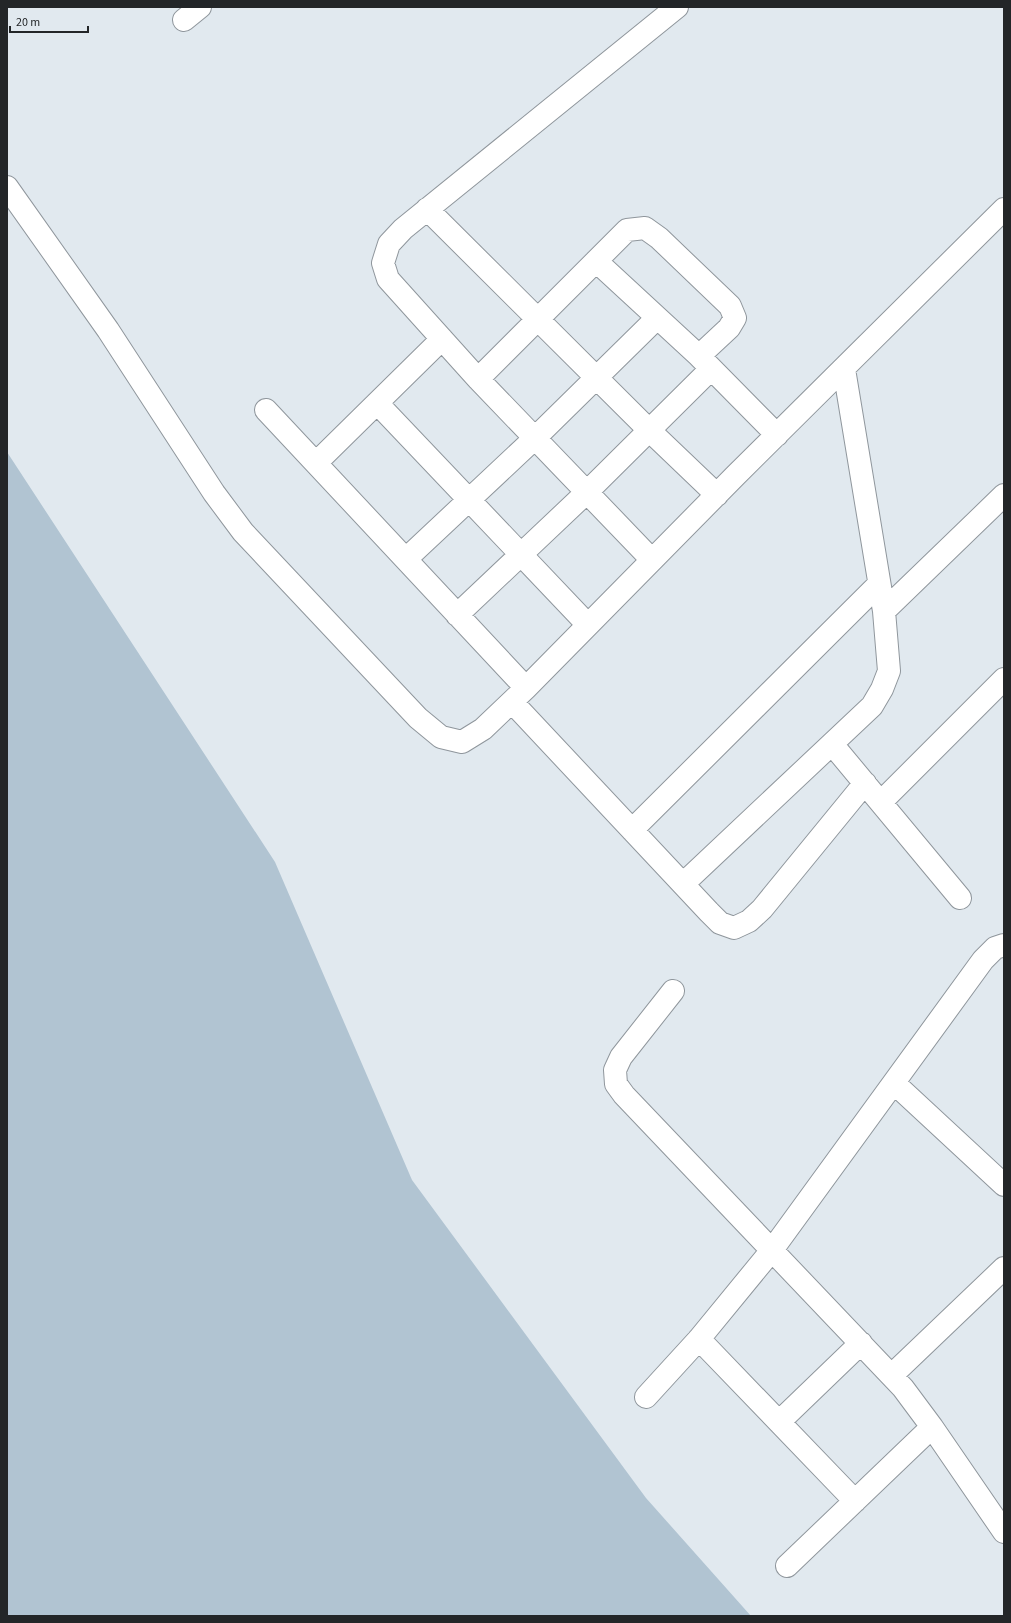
<svg xmlns="http://www.w3.org/2000/svg" width="1011" height="1623" viewBox="0 0 1011 1623" font-family="'Source Sans 3',sans-serif">
  <style>
    .green { fill: #b1c4d2 }
    .lines { fill: none; stroke-linecap: round; stroke-linejoin: round }
    .minor-casing { stroke: #8f969c; stroke-width: 24 }
    .minor { stroke: #fff; stroke-width: 22 }
  </style>
  <rect width="100%" height="100%" fill="#e1e9ef"/>
  <path class="green" d="M7,452L275,862L412,1180L646,1498L751,1616H7Z"/>
  <g class="lines">
    <g class="minor-casing">
      <path id="minor" d="M184,20L200,7
        M7,187L108,330L214,493L243,532L418,718L441,737L462,742L483,729L526,688L735,476L1004,209
        M427,209L649,430L717,495
        M596,261L699,356L777,435
        M478,379L627,230L645,228L659,238L730,306L735,318L729,328L699,356
        M377,403L588,625
        M266,410L526,688
        M316,463L442,339
        M406,559L535,438L657,318
        M652,560L478,379L388,279L383,263L389,244L403,229L677,7
        M884,611L1004,495
        M457,615L587,492L711,369
        M512,702L709,912L720,923L734,928L749,921L762,909L865,783
        M832,744L960,898
        M881,802L1004,679
        M632,830L879,584
        M683,884L872,706L882,689L889,671L884,611L844,369
        M673,991L621,1057L615,1070L616,1084L624,1095L903,1388L932,1427L1004,1532
        M894,1083L1004,1185
        M699,1339L855,1501
        M892,1375L1004,1268
        M646,1397L699,1339L772,1250L983,960L995,948L1004,945
        M779,1422L861,1343
        M787,1566L932,1427"/>
    </g>
    <use href="#minor" class="minor"/>
  </g>
  <rect width="1011" height="1623" fill="none" stroke="#232628" stroke-width="16"/>
  <path d="M10 26v6h78v-6" fill="none" stroke="#232628" stroke-width="2"/>
  <text x="16" y="26" font-size="12" fill="#232628" stroke="#e1e9ef" stroke-width="3" paint-order="stroke">20 m</text>
</svg>
